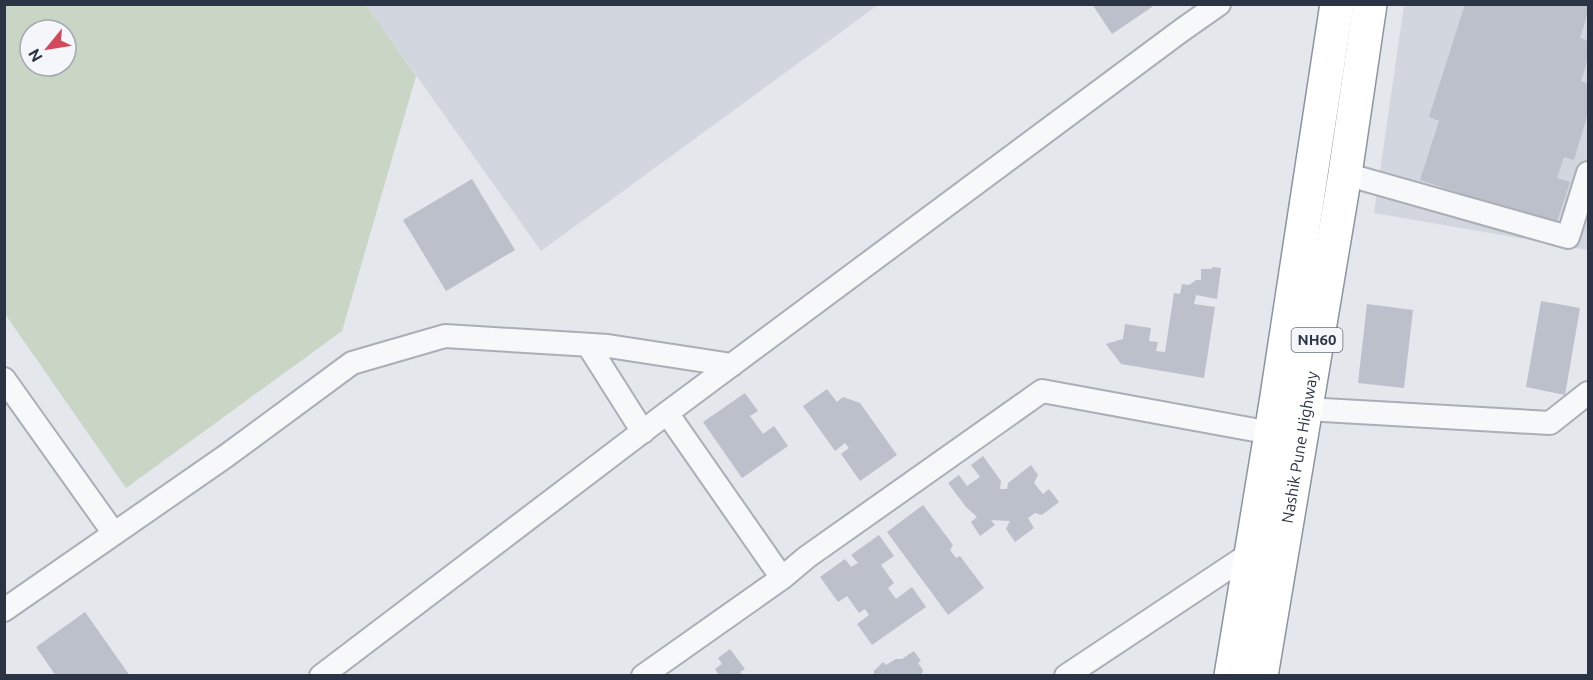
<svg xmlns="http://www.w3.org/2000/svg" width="1593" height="680" viewBox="0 0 1593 680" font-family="Ubuntu,sans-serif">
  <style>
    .built { fill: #d2d6de }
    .green { fill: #c9d6c5; fill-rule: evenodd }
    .building { fill: #bbc0ca }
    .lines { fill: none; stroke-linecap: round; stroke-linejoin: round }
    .street-casing { stroke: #a9aeb7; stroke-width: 26 }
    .highway-casing { stroke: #8b94a3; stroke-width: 36 }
    .street { stroke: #f7f8fa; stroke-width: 22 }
    .highway { stroke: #fff; stroke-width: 33 }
    .labels { text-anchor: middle; stroke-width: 6; stroke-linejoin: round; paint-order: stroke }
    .shield { fill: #f4f6f9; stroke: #676e7b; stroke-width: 1.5 }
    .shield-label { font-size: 15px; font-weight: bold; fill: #2b3445 }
    .street-label { font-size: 16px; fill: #2b3445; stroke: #f4f6f9 }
  </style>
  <rect width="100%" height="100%" fill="#e4e7ec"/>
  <path class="built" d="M366,5H878L541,251Z
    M1404,5H1588V250L1374,213Z"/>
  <path class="green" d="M4,5H366L416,76L342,331L126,488L5,314ZM30,30H66V66H30Z"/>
  <path class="building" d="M1092,4H1150L1152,7L1112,34Z
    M1465,4H1588V12L1580,38L1588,41V58L1581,81L1588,84V113L1574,160L1564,157L1557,178L1570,182L1556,225L1420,180L1439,121L1429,117Z
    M472,179L515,250L446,291L403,220Z
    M1213,267L1221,268L1217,299L1196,295L1194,304L1215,307L1204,378L1121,364L1106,344L1123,339L1125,324L1151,328L1149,341L1158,342L1156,351L1165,352L1174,293L1180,294L1182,284L1189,285L1196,280H1201V269H1211Z
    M1541,301L1580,308L1565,395L1526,387Z
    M1367,304L1413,310L1404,388L1358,383Z
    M827,389L837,402L843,397L860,403L897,455L860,481L841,454L849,448L845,443L835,451L803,406Z
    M745,393L758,411L750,416L763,434L774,426L788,446L742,478L703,422Z
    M983,456L1001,481L1000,489H1007L1008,483L1031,465L1038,475L1034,483L1043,494L1049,489L1059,502L1042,515L1035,513L1028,518L1034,528L1015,542L1006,529L1010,521L991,520L995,525L980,536L971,522L977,517L966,507L948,483L959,475L967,486L980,477L971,465Z
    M923,505L953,545L950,550L956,558L960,556L984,588L948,615L887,532Z
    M879,535L894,556L881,565L894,583L888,588L896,599L912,587L926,607L872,645L857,624L869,615L865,609L859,613L847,596L838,602L820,577L845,559L851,567L858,563L851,555Z
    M85,612L130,676H56L36,647Z
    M730,649L745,669L740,672L743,676H716L718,674L715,669L722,664L718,658Z
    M914,651L921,661L918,663L923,670L921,676H874V671L883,662L886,665L896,659H902Z"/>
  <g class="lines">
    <g class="street-casing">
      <path id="street" d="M1345,174L1568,237L1588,173
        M588,345L643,432
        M4,379L113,532
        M1306,409L1550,423L1588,393
        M667,413L782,578
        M4,610L226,456L352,363L445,336L608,346L732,365
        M321,676L667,413L1182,30L1219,4
        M643,676L782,578L807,557L1042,391L1271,433
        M1066,676L1251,553"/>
    </g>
    <g class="highway-casing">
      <g id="highway">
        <path d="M1231,676L1276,403L1337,4"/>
        <path id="s1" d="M1261,676L1345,174L1370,4"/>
      </g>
    </g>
    <use href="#street" class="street"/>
    <use href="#highway" class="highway"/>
  </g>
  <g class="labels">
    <rect class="shield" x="1291.5" y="328" width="51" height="24" rx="4.5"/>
    <g class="shield-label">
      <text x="1317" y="345">NH60</text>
    </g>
    <g class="street-label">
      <text dy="6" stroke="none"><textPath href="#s1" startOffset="232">Nashik Pune Highway</textPath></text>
    </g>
  </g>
  <rect width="1593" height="680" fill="none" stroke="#2b3445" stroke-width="12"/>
  <g transform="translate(48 48) rotate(240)"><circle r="28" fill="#f4f6f9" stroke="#a4a8b1" stroke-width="1.5"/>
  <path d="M0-4.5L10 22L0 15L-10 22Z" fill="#d1495b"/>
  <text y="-9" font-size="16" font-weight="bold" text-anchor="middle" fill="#2b3445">N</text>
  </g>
</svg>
